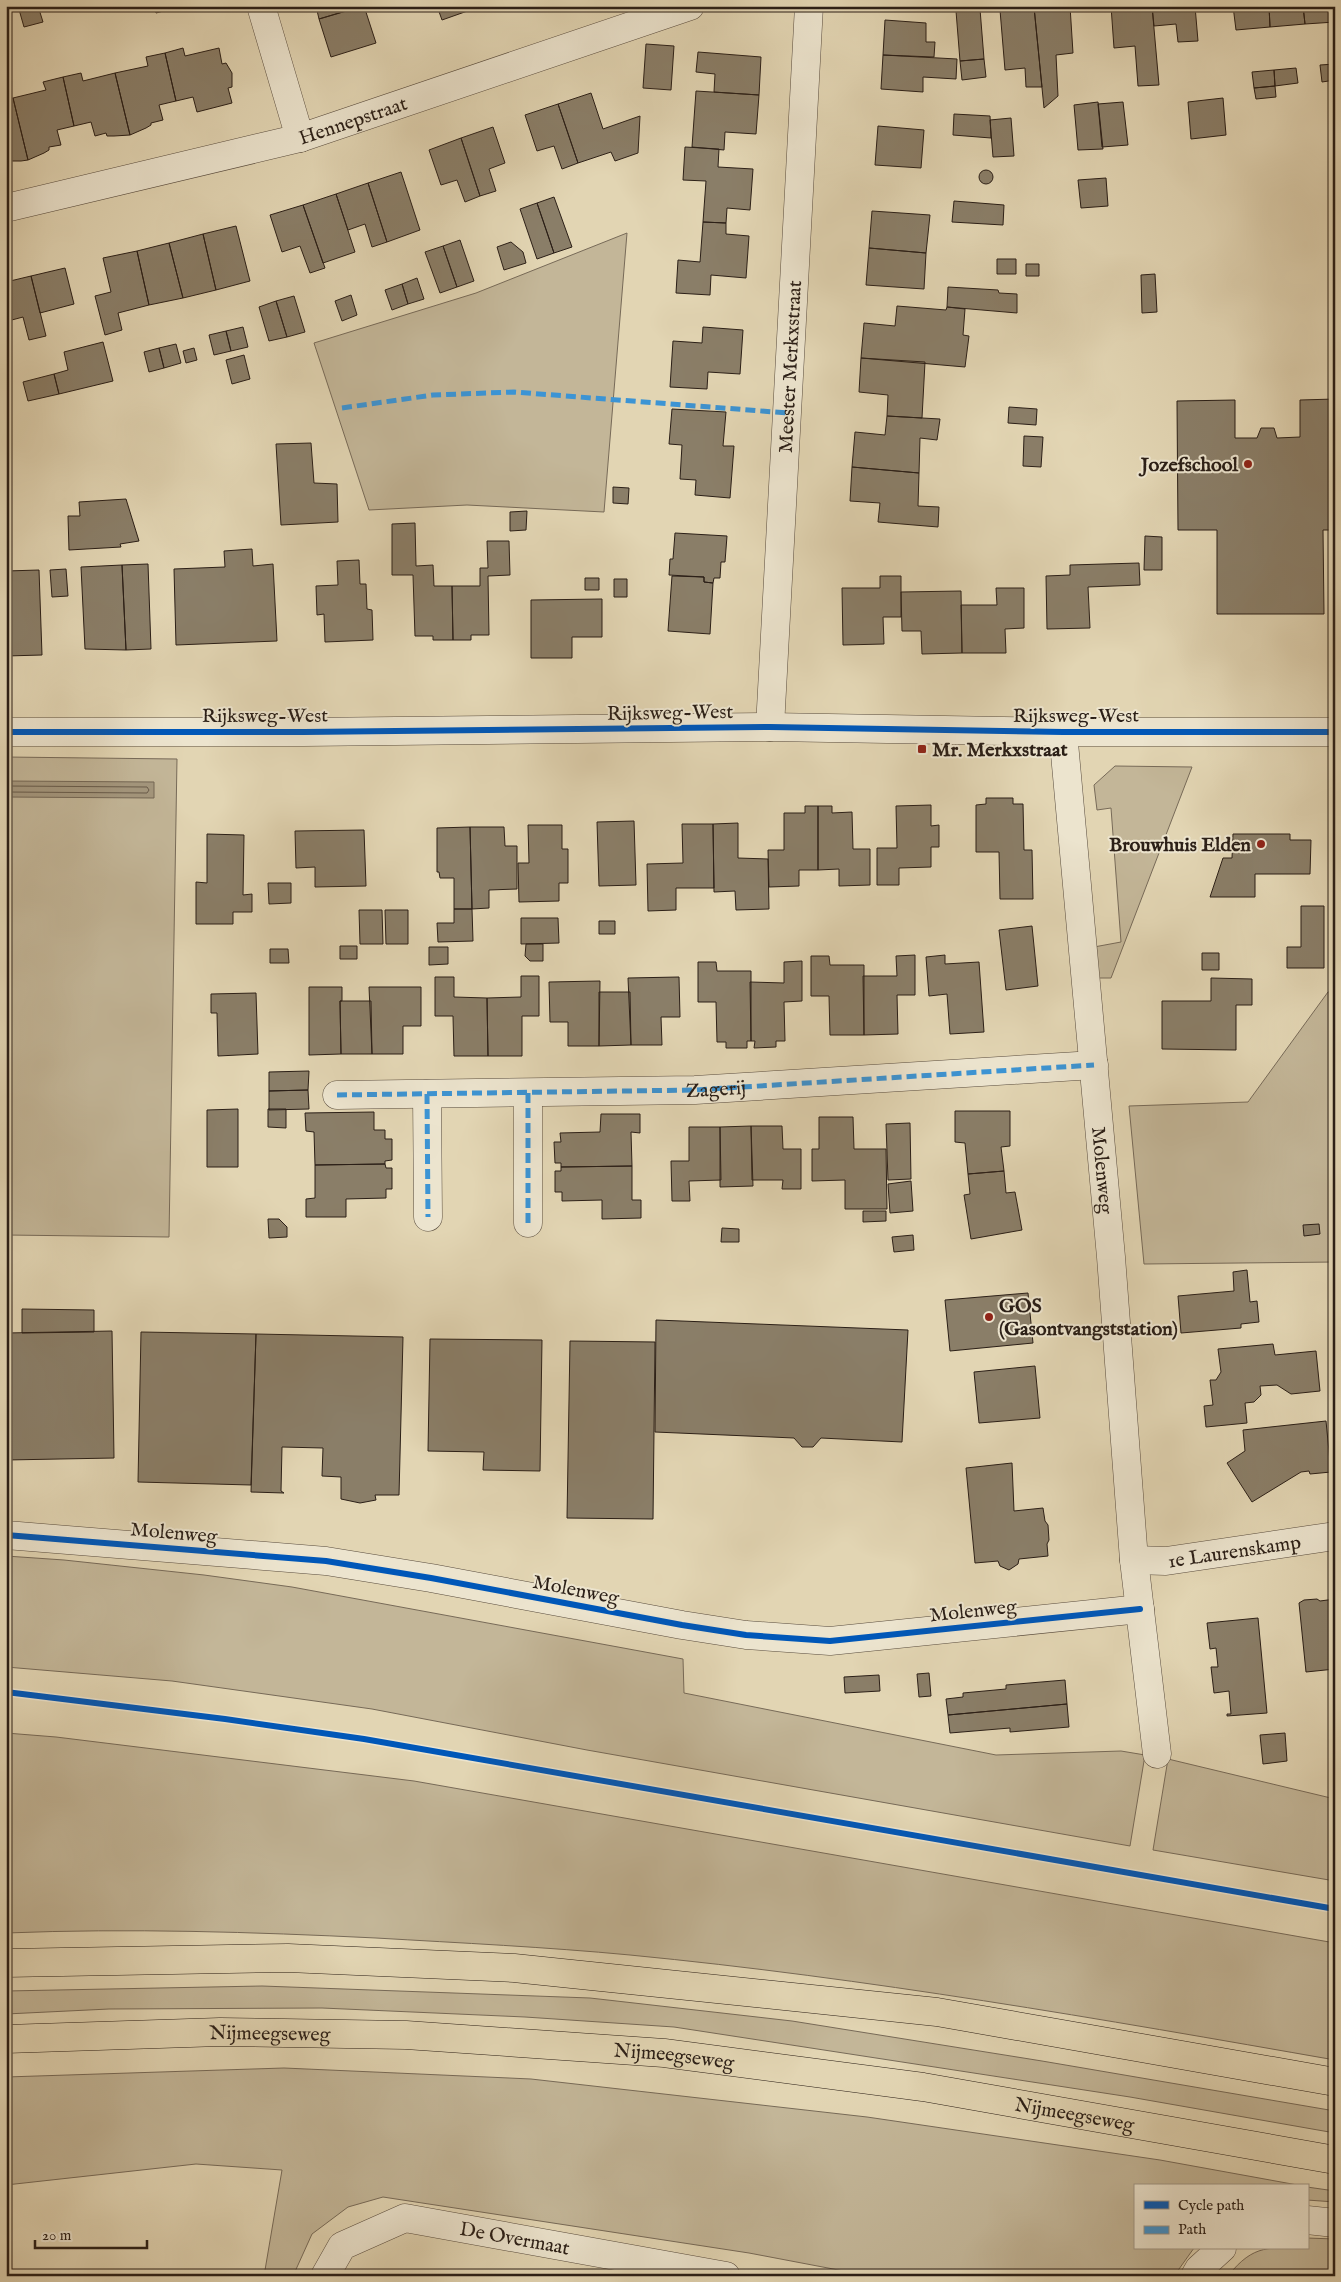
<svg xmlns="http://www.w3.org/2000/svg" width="1341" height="2282" viewBox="0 0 1341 2282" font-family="'IM FELL English',serif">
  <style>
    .green { fill: #c3b698; stroke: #776a58 }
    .water { fill: #a4977e; stroke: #746755 }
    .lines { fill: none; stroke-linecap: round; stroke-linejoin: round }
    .shore { stroke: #685b4a; stroke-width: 1 }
    .building { fill: #8a7e68; stroke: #2b1f17 }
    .minor-casing { stroke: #594c3e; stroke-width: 29 }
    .motorway-casing { stroke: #2b1f17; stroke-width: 29 }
    .minor { stroke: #ece4ce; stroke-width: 28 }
    .motorway { stroke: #e2d5b3; stroke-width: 28 }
    .quiet { stroke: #3c94d4; stroke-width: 5; stroke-dasharray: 10 5; stroke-linecap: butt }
    .cycleway-casing { stroke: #ece4ce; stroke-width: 9 }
    .cycleway { stroke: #0057b8; stroke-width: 6 }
    .poi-dot { fill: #8f2418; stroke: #ece4ce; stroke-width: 2 }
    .labels { text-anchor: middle; stroke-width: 4; stroke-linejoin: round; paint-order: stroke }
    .street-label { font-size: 20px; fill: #2b1f17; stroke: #ece4ce }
    .poi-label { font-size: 20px; font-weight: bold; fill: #2b1f17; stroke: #ece4ce; text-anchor: end }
  </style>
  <rect width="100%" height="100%" fill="#e2d5b3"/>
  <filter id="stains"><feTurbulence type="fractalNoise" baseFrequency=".004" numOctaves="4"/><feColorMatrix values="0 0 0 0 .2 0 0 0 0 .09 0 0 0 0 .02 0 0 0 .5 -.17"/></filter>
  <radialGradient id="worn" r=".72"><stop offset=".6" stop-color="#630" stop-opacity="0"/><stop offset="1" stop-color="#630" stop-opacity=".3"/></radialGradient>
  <path class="green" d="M627,233L604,512L467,505L369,510L314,343L476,293Z
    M6,757L177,759L169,1237L6,1235Z
    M1115,766L1192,767L1111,978H1098L1094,947L1121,942L1111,808L1097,810L1094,785Z
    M1328,992H1335V1262L1144,1264L1129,1106L1248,1102Z
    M6,1556L64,1560L204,1575L292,1587L683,1659L684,1693L996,1755L1121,1751L1145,1755L1130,1846L587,1750L372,1709L172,1681L6,1667Z
    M6,1733L56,1737L414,1781L1335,1943V2060C1101,2019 867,1978 630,1955C546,1947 461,1943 376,1938C253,1932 129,1928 6,1933Z
    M1168,1759L1335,1799V1881L1153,1850Z
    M262,1986L590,1998L792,2021L1042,2061L1335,2111V2133L1130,2097L674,2027L525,2017L322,2008L109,2009L6,2014V1991Z
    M284,2068L531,2079L867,2117L1160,2160L1303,2186H1135V2248H1194L1174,2276H870L749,2253L383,2197L348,2207L312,2234L293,2276H264L282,2170L196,2164L6,2185V2077Z
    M1307,2187L1335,2191V2202L1307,2200Z
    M1307,2238L1335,2239V2276H1228C1254,2243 1270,2248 1307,2248Z"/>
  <path class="water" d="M6,781L154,782V798L6,797Z"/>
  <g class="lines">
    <path class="shore" d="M6,786L147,787L149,790L147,793L6,792"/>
  </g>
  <path class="building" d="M18,6H38L43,22L24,27Z
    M154,6H171V9L156,13Z
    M316,6H362L319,19Z
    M364,6L376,43L331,57L319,19Z
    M437,6H476V8L442,20Z
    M1070,6L1073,53L1056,55L1058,96L1044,108L1034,7Z
    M1111,6H1152L1159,85L1138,86L1135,46L1114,48Z
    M1152,6H1195L1198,41L1178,42L1176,24L1154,26Z
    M1233,6H1269L1270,27L1236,30Z
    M1269,6H1303L1305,24L1270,27Z
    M1303,6H1335V22L1305,24Z
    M1034,7L1042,87H1026L1025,68L1005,70L1000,10Z
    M980,9L984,59L960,61L956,11Z
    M885,20L926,23V42H935L934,57L883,55Z
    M646,44L674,46L671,90L643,88Z
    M183,48L185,56L219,48L222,64L226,63L232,73V87L228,88L232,103L197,112L193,97L176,101L165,53Z
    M698,52L761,57L759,95L714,92L715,74L696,72Z
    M165,53L176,101L159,105L163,120L151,123V125L146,128L130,135L115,73L148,66L146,57Z
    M883,55L957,59L956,79L923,77V92L881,89Z
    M984,59L986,77L962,80L960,61Z
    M1335,64V80L1322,82L1320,65Z
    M1296,68L1298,83L1275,86L1274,70Z
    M1274,70L1275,86L1254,88L1252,72Z
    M81,73L83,81L115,73L130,135L114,136H107L106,133L95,136L91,122L74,126L63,77Z
    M63,77L74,126L57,130L61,145L49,147V150L44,153L28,160L13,98L46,90L43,82Z
    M1275,86L1276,97L1256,99L1254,88Z
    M696,91L759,95L756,134L725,132L724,150L692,147Z
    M591,93L603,129L640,116L638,153L615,161L611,152L578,163L558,104Z
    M13,98L28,160L21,161H6V100Z
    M1223,98L1226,135L1191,139L1188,102Z
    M1098,102L1103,149L1078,150L1074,105Z
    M1123,102L1128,145L1102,147L1098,104Z
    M558,104L578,163L562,169L554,146L537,151L525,115Z
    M954,114L990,116L991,138L953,135Z
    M1011,118L1014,156L993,157L990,120Z
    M878,126L924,130L921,168L875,165Z
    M493,127L505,163L489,169L496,191L480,196L461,138Z
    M461,138L480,196L465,202L457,180L441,185L429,150Z
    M685,147L719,149L718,167L753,169L750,210L727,208L726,223L703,222L706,181L683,180Z
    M979 177a7 7 0 1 1 14 0a7 7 0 1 1-14 0Z
    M401,172L420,230L387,242L368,183Z
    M1106,178L1108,206L1081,208L1078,180Z
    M368,183L387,242L372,247L365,224L348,230L336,194Z
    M336,194L355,252L323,263L303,205Z
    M554,197L572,247L554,253L537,203Z
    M954,201L1004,205L1003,225L952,222Z
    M537,203L554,253L537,259L520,209Z
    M303,205L325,268L310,273L300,246L282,252L270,215Z
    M872,211L930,215L926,253L869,248Z
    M703,222L726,223V234L749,236L746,278L711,275L710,295L676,293L678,260L700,262Z
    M236,226L250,281L216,290L203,234Z
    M203,234L216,290L183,298L169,243Z
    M460,240L474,281L457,287L443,246Z
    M511,242L523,252L526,263L504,270L497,247Z
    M169,243L183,298L149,305L137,251Z
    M443,246L457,287L440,293L425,252Z
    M869,248L926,253L924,289L866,285Z
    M137,251L149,305L118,313L122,330L105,335L95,296L111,292L103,258Z
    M997,259H1016V274H997Z
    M1026,264H1039V276H1026Z
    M65,268L74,304L40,313L31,276Z
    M1155,274L1157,312L1142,313L1141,275Z
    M31,276L46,336L29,340L23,317L8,321L6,282Z
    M417,278L424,299L408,304L402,284Z
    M402,284L408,304L392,310L385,290Z
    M948,287L998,290L999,293L1017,294V313L947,307Z
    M351,295L357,315L342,321L335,301Z
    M294,296L305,332L287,337L276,301Z
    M276,301L287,337L269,341L259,307Z
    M897,306L946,310L947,307L965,309L963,335L969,336L965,367L861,358L864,323L895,326Z
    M243,327L248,347L231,351L226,331Z
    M703,327L743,330L740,374L708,372L707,389L670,387L673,341L702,343Z
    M226,331L231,351L214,355L209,335Z
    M103,342L113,381L59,394L54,374L68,370L64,352Z
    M176,344L181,363L164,368L159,348Z
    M159,348L164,368L149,372L144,352Z
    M194,348L197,360L186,363L183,351Z
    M244,355L250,379L232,384L226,360Z
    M861,358L925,362L922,418L887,416L888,395L859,392Z
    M54,374L59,394L28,401L23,382Z
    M1335,399V530H1323L1324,614H1217V530H1178L1177,401L1235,400V438H1257L1261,428H1274L1277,438L1300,437V400Z
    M1009,407L1037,409L1036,425L1008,423Z
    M672,409L726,412L723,446H734L730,498L695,495L696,480L680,479L682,445L669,444Z
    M887,416L940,419L937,440L920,438L919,473L852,467L855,432L885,435Z
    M1024,436L1043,437L1041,467L1023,466Z
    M311,443L314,483L337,484L338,522L281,525L276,444Z
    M852,467L919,473L918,506L939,507L938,527L878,522L880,503L850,501Z
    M613,487L629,488L628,504L613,503Z
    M126,499L139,541L120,544L121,547L69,550L68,516H80L79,502Z
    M527,511L526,530L510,531V512Z
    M415,523L416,566L433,565L434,586H452L453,640H433V636H415L413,575H392V524Z
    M675,533L727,536L725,562H721L720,578H714L713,583L704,582V577L669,575L670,559H673Z
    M1145,536L1162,537V570H1144Z
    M487,541H509L510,575L488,576L489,635H471V640H453L452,586H480V568H488Z
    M252,549L253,566L273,564L277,641L176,645L174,569L225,567L224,551Z
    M359,560L360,584H366L367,609L372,610L373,640L325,642L324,614L317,615L316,586L338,585L337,561Z
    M1139,563L1140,585L1088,587L1090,628L1047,629L1046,576L1070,575V565Z
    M148,564L151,649L126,650L122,565Z
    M122,565L126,650L85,649L81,567Z
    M66,569L68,596L52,597L50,570Z
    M39,570L42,655L6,656V571Z
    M672,576L704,577V582L713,583L710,634L668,631Z
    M880,576H901V617H883L884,644L843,645L842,588H880Z
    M585,578H599V590H585Z
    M614,579H627V597H614Z
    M996,588H1024V628L1005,629L1006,653H962L961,605H997Z
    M961,591L962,653L922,654L921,631H902L901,592Z
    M602,599V637H572V658H531V600Z
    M986,798H1013V804H1023L1024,850H1032L1033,899H1000L999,852H976V805L986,804Z
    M931,805V826L939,825V847H931V867L899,868V885H877V848H897L896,806Z
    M805,806H818V870H799V886L769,887L768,850H784V813H805Z
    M818,806H832V813L852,812L853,849H870V885L839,886V869L818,870Z
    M634,821L636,885L599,886L597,822Z
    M738,823V858L768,859L769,909L736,910L735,891L714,892L713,824Z
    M682,824H713L714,888H676V910L648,911L647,864L683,863Z
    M528,825H562V849H568V883H559V901L519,902L518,863H529Z
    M470,827L472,909H454V878H440L439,872H437V828Z
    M470,827H504L505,846H517V889L489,890V908L472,909Z
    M364,830L366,886L315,887V867L296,868L295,831Z
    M207,834L244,835L243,895L252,894V912H233V924H196V882L207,883Z
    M1233,834H1290V840H1311L1310,874H1255V897H1210L1223,858H1232Z
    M268,883H291V903L269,904Z
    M1301,906H1324V968H1287V947H1301Z
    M454,909H472L473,941L438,942L437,923H454Z
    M359,910H382L383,944H360Z
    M385,910H408V944H386Z
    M521,918H558L559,943L521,944Z
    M599,921H615V934H599Z
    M1032,926L1038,986L1006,990L999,930Z
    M526,944H543V961H530L525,956Z
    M340,946H357V959H340Z
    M429,947H448V964L429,965Z
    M270,949H288L289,963H270Z
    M1202,953H1219V970H1202Z
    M915,955V995H897L898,1034L864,1035L863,976H897L896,956Z
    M945,955V964L979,962L984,1032L950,1034L947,994L929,996L926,957Z
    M811,956H829L830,965H864V1035H830L829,996H811Z
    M802,961V1001L784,1002L785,1041H776V1047L754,1048L755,1041H751L750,982L784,983V962Z
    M698,962H716L717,971H751V1041H747V1048H726V1042H717L716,1002H698Z
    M521,976H539V1016H522V1056H488L487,998L521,997Z
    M435,977H454V997L487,998L488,1056H454L453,1016H435Z
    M679,977L680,1017H661L662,1045H631L628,978Z
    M1211,978L1252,979V1005H1236V1050L1162,1049V1001H1211Z
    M600,981L599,1046H568V1022H550L549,982Z
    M309,987H342V1001H340L341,1054L309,1055Z
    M369,987H421V1026H403V1054H372Z
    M599,992H630L631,1045L599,1046Z
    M256,993L258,1054L218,1056L217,1013H211V994Z
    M340,1001H371L372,1054H341Z
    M309,1071L308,1090L269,1091V1072Z
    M308,1090L309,1109L269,1110V1091Z
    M238,1109V1167H207V1110Z
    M268,1109H286V1128L268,1127Z
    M955,1111H1010V1146L1001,1147L1004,1171L968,1174L965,1143L955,1142Z
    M374,1112V1130H385V1139H392V1160L385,1161V1164L315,1165L314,1132L306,1131L305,1113Z
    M601,1114H640V1133L631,1132L632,1166L561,1167V1163H555L554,1142H561L560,1133L600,1132Z
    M819,1117H853L854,1149H886L887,1209H845V1180L812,1181V1149H819Z
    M910,1123L911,1179L888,1180L886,1124Z
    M751,1126L753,1186L720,1187V1127Z
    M751,1126H782L783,1149H801V1189H782L783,1180H752Z
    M689,1127H720L721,1180L689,1181L690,1201H672L671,1161H689Z
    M385,1164L386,1168H392V1189H386V1198L346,1199V1217H306V1199L315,1198V1165Z
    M632,1166V1200H641V1218L602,1219V1200L562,1201V1192H555V1171H561V1167Z
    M1004,1171L1006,1193L1015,1192L1022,1230L971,1239L964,1195L970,1194L968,1174Z
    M911,1181L913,1211L890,1213L888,1184Z
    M863,1211H886V1221L863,1222Z
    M268,1219H279L287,1227V1237L269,1238Z
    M1319,1224L1320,1234L1304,1236L1303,1225Z
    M722,1228L739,1229V1242H721Z
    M913,1235L914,1250L894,1252L892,1237Z
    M1247,1270L1250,1302L1257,1301L1259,1322L1241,1324V1328L1181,1333L1178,1296L1234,1291L1233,1272Z
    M1028,1293L1033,1343L950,1351L945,1300Z
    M22,1309L94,1310V1332L22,1333Z
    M656,1320L908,1330L902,1442L821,1438L813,1447H802L794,1438L655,1432Z
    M112,1331L114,1458L6,1460V1333Z
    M141,1332L256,1334L251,1485L138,1482Z
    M256,1334L403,1337L399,1495H375L376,1500L360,1503L341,1499V1477L322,1476L323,1448L282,1447L281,1491L284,1493L251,1492Z
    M430,1339L542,1340L540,1471L483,1470L484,1452L428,1451Z
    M570,1341L655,1342L653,1519L567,1518Z
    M1273,1344L1275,1355L1316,1351L1320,1391L1291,1394L1277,1385L1260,1386L1261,1395L1254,1402L1245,1403L1247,1423L1206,1427L1204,1406L1213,1405L1210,1380H1216L1221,1372L1218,1349Z
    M1035,1366L1040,1418L979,1423L974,1372Z
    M1326,1421L1331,1472L1310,1474L1309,1471L1301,1472L1252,1502L1227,1463L1245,1451L1243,1430Z
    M1012,1463L1014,1511L1043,1508L1045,1521L1048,1525L1049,1540L1047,1544L1048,1556L1019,1559L1018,1564L1009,1570L1000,1566L998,1561L975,1563L966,1468Z
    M1317,1599L1320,1601L1335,1599V1669L1306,1672L1299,1603L1304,1600Z
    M1258,1618L1267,1713L1227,1716V1714H1231L1229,1691L1214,1693L1211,1667H1218L1216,1648L1210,1649L1207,1623Z
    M929,1673L931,1696L919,1697L917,1674Z
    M879,1675L880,1691L845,1693L844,1677Z
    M1065,1680L1067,1704L948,1715L946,1699L963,1697V1693L1006,1689V1685Z
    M1067,1704L1069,1727L1010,1732V1728L950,1733L948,1715Z
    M1285,1733L1287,1761L1263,1764L1260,1735Z"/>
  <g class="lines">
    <g class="minor-casing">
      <g id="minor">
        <path d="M261,6L300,138"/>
        <path id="s1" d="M6,208L300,138L690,6"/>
        <path id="s2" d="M770,727L809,6"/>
        <path d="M6,732H304L770,727L1063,732H1335"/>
        <path id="s3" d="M1063,732L1111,1257L1134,1560L1157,1754"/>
        <path d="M528,1093V1223"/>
        <path d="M427,1094L428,1217"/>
        <path id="s4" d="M337,1095L695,1090L1094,1065"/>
        <path d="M6,1535L326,1561L431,1578L682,1625L746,1635L830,1641L1140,1609"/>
        <path id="s5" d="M1134,1560L1166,1561L1335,1536"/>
        <path d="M1307,2220L1335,2223"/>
        <path id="s6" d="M325,2276L342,2246L405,2218L726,2276"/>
        <path d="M1195,2276L1199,2269L1222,2248"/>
      </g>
    </g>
    <g class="motorway-casing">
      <g id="motorway">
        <path d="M6,1963L288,1958L514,1968L937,2012L1335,2082"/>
        <path id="s7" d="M6,2039L220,2032L406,2035L664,2053L923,2087L1335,2160"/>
      </g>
    </g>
    <use href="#minor" class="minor"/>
    <use href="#motorway" class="motorway"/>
    <path class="quiet" d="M342,408L433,395L514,392L788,413
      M528,1093V1223
      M427,1094L428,1217
      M337,1095L695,1090L1094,1065"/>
    <g class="cycleway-casing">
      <path id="cycleway" d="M6,732H304L770,727L1063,732H1335
        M6,1535L326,1561L431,1578L682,1625L746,1635L830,1641L1140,1609
        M6,1692L225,1719L364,1739L1335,1909"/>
    </g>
    <use href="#cycleway" class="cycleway"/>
  </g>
  <g class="poi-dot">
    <circle cx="1248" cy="464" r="5"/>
    <rect x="917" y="744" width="10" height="10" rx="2.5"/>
    <circle cx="1261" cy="844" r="5"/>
    <circle cx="989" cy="1317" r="5"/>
  </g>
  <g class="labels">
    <g class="street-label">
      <text dy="7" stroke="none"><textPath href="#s1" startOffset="358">Hennepstraat</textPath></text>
      <text dy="7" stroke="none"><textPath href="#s2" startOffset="361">Meester Merkxstraat</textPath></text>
      <text transform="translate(670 712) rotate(-1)" y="7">Rijksweg-West</text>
      <text x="265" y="722">Rijksweg-West</text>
      <text x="1076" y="722">Rijksweg-West</text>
      <text dy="7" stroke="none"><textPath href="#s4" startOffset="379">Zagerij</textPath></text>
      <text dy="7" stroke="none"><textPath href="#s3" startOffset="440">Molenweg</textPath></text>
      <text transform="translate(174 1532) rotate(5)" y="7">Molenweg</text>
      <text dy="7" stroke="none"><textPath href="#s5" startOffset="101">1e Laurenskamp</textPath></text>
      <text transform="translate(576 1589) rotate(11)" y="7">Molenweg</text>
      <text transform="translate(973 1610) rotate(-6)" y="7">Molenweg</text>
      <text dy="7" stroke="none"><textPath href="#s7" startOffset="264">Nijmeegseweg</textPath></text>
      <text dy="7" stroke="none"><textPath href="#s7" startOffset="669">Nijmeegseweg</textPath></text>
      <text dy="7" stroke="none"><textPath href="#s7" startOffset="1074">Nijmeegseweg</textPath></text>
      <text dy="7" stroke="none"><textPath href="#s6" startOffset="215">De Overmaat</textPath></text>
    </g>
    <g class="poi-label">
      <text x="1238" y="471">Jozefschool</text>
      <text x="932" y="756" text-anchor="start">Mr. Merkxstraat</text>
      <text x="1251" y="851">Brouwhuis Elden</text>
      <text x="999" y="1312" text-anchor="start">GOS<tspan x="999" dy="23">(Gasontvangststation)</tspan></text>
    </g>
  </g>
  <rect width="1341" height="2282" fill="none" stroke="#e2d5b3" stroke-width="25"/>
  <rect x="8" y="8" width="1326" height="2267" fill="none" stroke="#2b1f17" stroke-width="2.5"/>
  <rect x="12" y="12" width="1316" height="2257" fill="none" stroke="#2b1f17"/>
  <rect x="1134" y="2184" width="175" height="65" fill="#ece4ce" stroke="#9f9585"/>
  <rect x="1144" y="2201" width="25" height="8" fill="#0057b8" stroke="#9f9585"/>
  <text x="1178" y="2210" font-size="15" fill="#2b1f17">Cycle path</text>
  <rect x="1144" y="2226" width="25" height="8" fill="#3c94d4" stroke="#9f9585"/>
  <text x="1178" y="2234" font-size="15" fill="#2b1f17">Path</text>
  <path d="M35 2240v8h112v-8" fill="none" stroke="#2b1f17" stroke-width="2.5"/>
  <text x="42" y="2240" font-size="15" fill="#2b1f17" stroke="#ece4ce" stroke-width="4" paint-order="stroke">20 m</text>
  <rect width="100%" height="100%" filter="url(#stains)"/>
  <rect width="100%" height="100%" fill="url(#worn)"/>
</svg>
